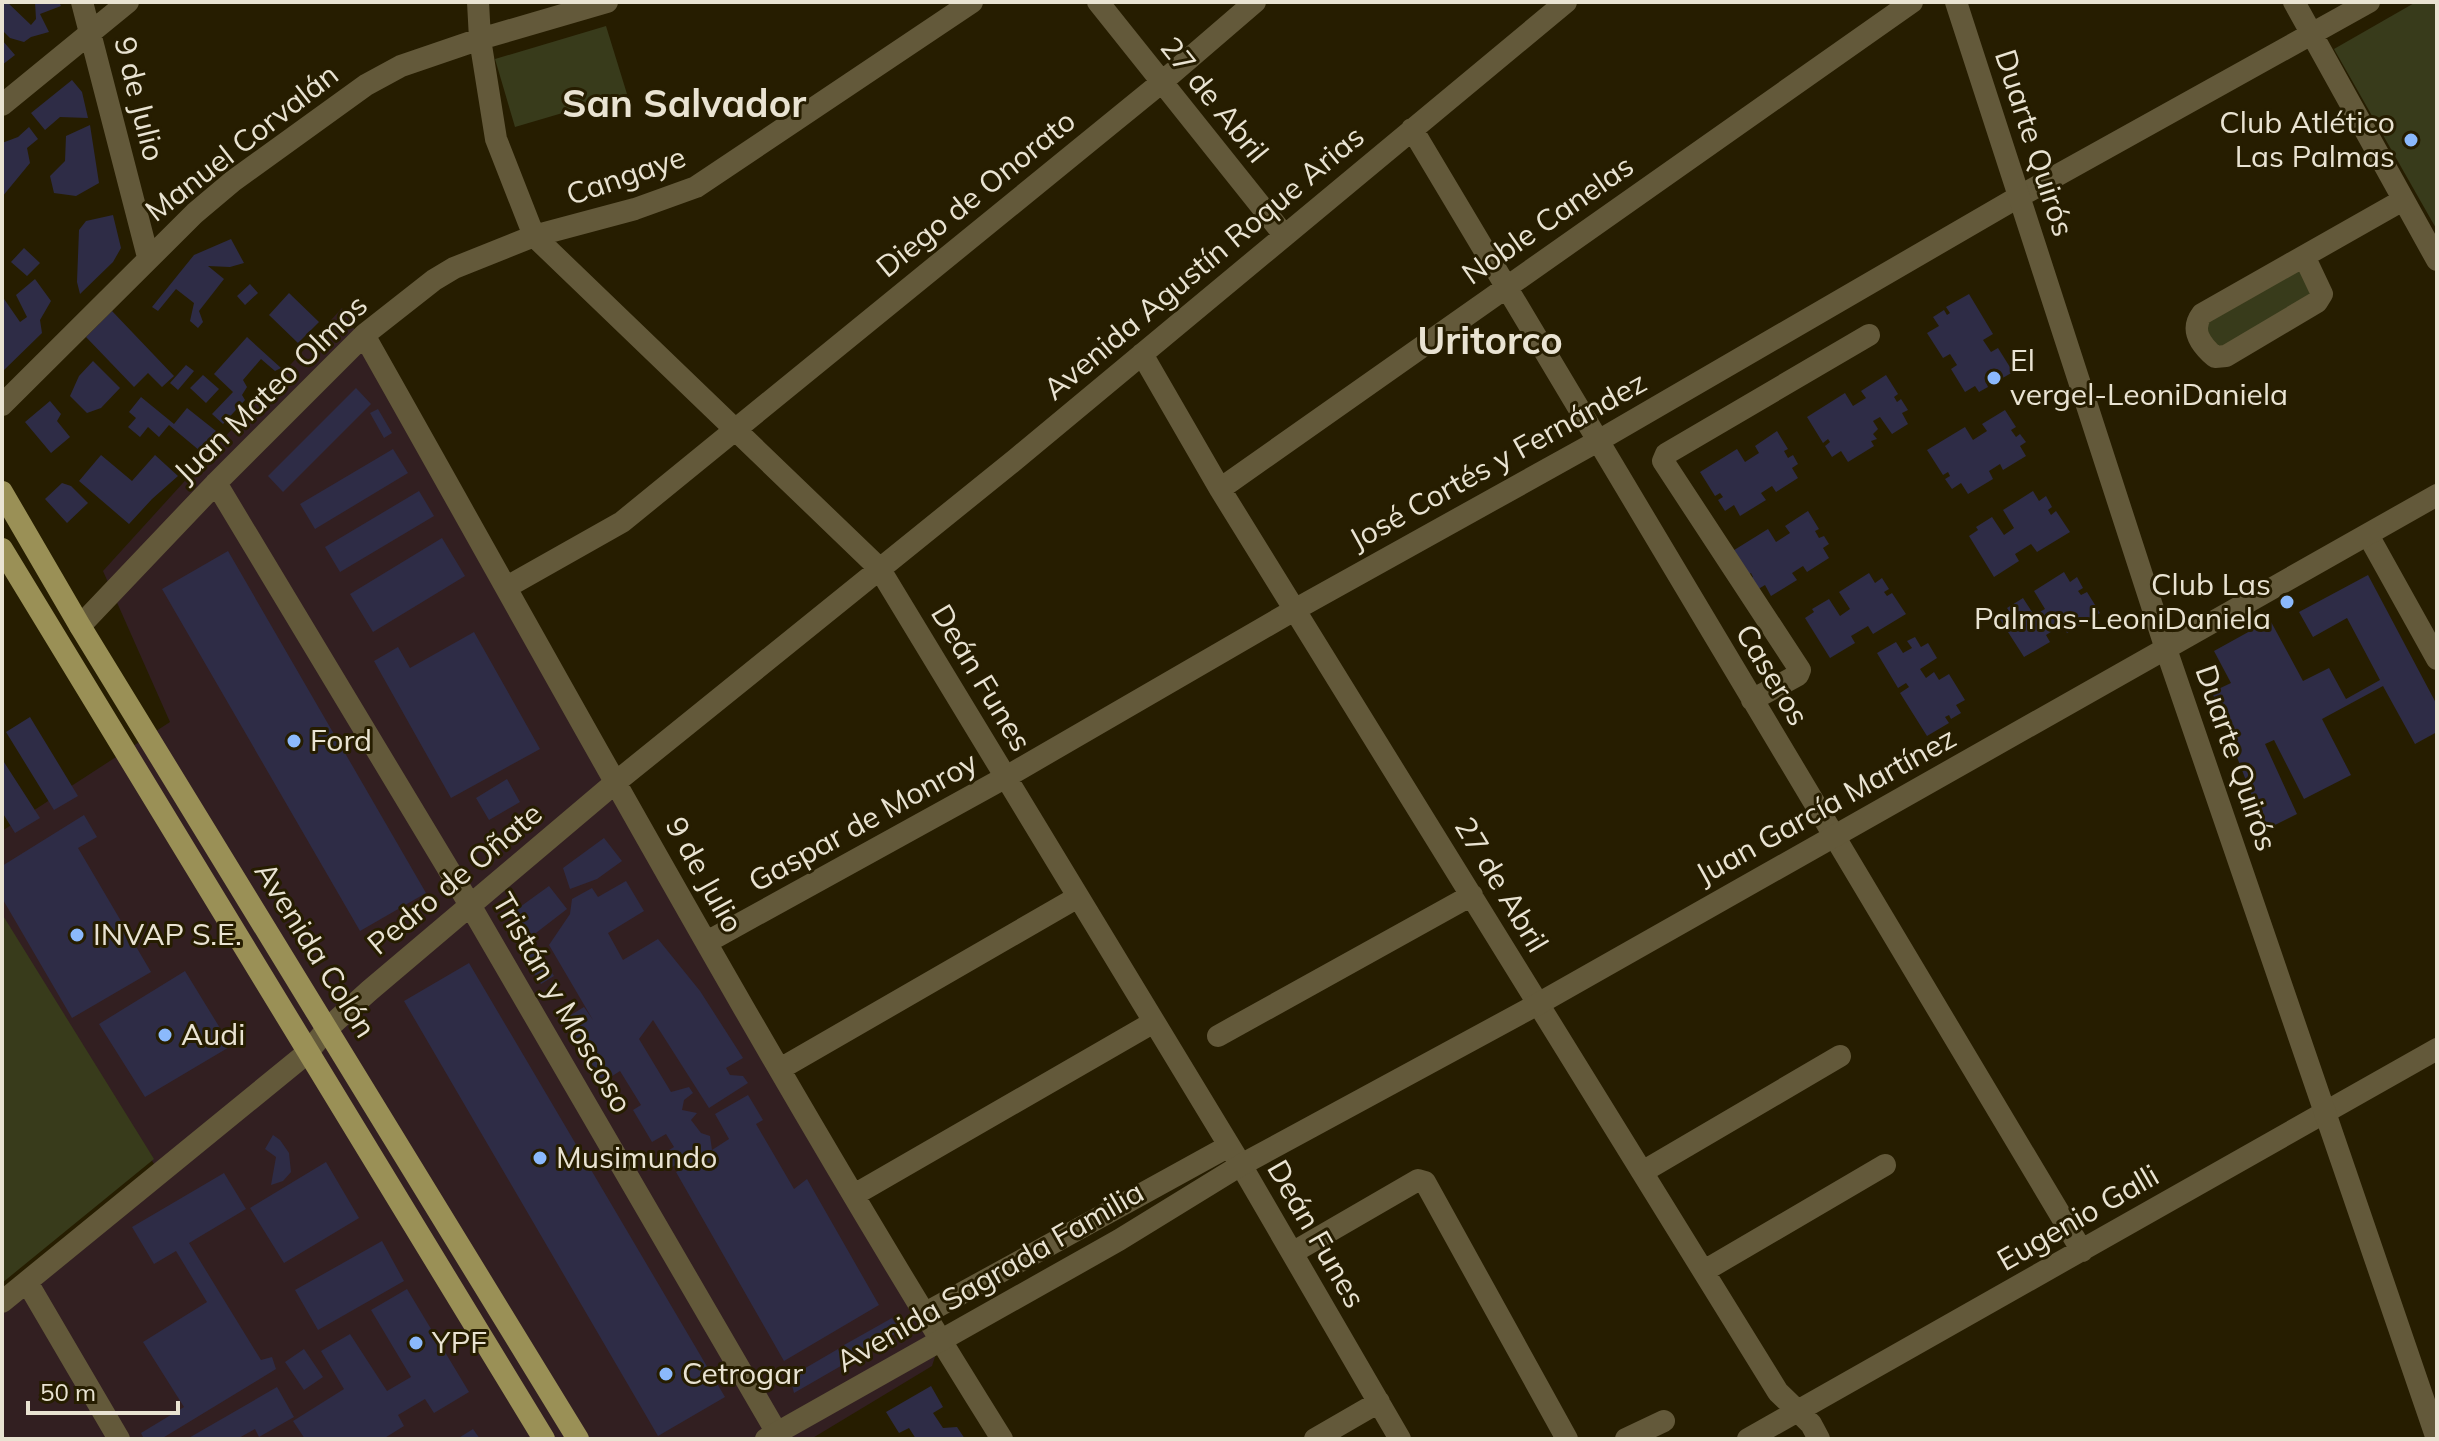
<svg xmlns="http://www.w3.org/2000/svg" width="2439" height="1441" viewBox="0 0 2439 1441" font-family="Mulish,sans-serif">
  <style>
    .industrial { fill: #321f21 }
    .green { fill: #383b1b }
    .building { fill: #2e2c46 }
    .lines { fill: none; stroke-linecap: round; stroke-linejoin: round }
    .minor { stroke: #63593a; stroke-width: 22 }
    .secondary { stroke: #63593a; stroke-width: 22 }
    .primary { stroke: #9a9056; stroke-width: 22 }
    .poi-dot { fill: #8bb9fc; stroke: #261d00; stroke-width: 3 }
    .labels { text-anchor: middle; stroke-width: 6; stroke-linejoin: round; paint-order: stroke }
    .street-label { font-size: 30px; fill: #e9e3d2; stroke: #261d00 }
    .poi-label { font-size: 30px; fill: #e9e3d2; stroke: #261d00; text-anchor: start }
    .district-label { font-size: 38px; font-weight: bold; fill: #e9e3d2; stroke: #261d00 }
  </style>
  <rect width="100%" height="100%" fill="#261d00"/>
  <path class="industrial" d="M342,308L940,1341L932,1366L811,1439H2V1314L162,1177L2,916V831L170,722L103,571Z"/>
  <path class="green" d="M2416,2H2437V230L2334,49Z
    M606,26L627,94L515,127L495,59Z
    M2305,258L2322,294L2226,356L2196,322Z
    M2,914L154,1159L2,1283Z"/>
  <path class="building" d="M2,2H7L31,25L36,19L35,2H59L61,6L40,14L49,32L31,37L24,42L10,38L2,30Z
    M2,40L15,55L2,65Z
    M72,80L82,92L88,118L60,117L45,130L31,113Z
    M90,125L99,183L76,196L54,193L50,176L65,161L66,136Z
    M29,127L38,139L27,148L30,163L2,197V143L18,137Z
    M113,215L121,248L113,262L80,294L77,282L79,230L86,221Z
    M231,239L244,263L230,267L208,266L224,279L199,311L203,322L198,328L190,321L194,303L176,289L158,311L152,307L194,255Z
    M24,248L40,263L27,276L11,262Z
    M35,279L51,301L40,320L42,333L2,372V296L20,322L27,317L16,295Z
    M250,284L258,293L245,305L237,296Z
    M289,293L319,322L298,343L269,315Z
    M1969,294L1993,334L1983,340L1991,352L1998,348L2013,372L1994,383L1992,378L1986,382L1988,387L1979,392L1975,386L1965,392L1951,369L1957,365L1950,354L1943,358L1927,333L1939,326L1933,317L1944,310L1947,315L1950,313L1946,307Z
    M112,311L174,376L162,387L148,373L134,387L86,337Z
    M247,337L281,368L275,371L261,359L243,380L247,387L242,395L245,400L223,424L212,414L233,392L214,374Z
    M93,361L120,388L101,408L87,413L70,396L79,376Z
    M186,365L194,371L178,390L170,383Z
    M203,375L219,389L206,403L190,388Z
    M1886,375L1898,394L1894,397L1897,402L1901,399L1908,410L1902,413L1908,424L1892,434L1880,417L1873,421L1878,429L1873,434L1877,439L1871,441L1874,446L1848,462L1841,451L1832,457L1825,446L1830,442L1828,439L1823,443L1807,417L1845,393L1853,406L1866,398L1861,391Z
    M356,388L371,404L283,492L268,476Z
    M141,397L174,424L187,408L216,431L200,451L169,425L159,437L148,427L140,437L128,427L136,418L129,412Z
    M50,401L61,414L57,421L70,437L51,453L25,422Z
    M378,409L392,433L384,438L370,413Z
    M2005,410L2016,427L2011,430L2016,437L2020,434L2026,442L2020,446L2026,456L2003,470L2000,464L1989,471L1993,479L1968,494L1961,483L1952,489L1945,479L1950,476L1948,472L1943,475L1927,450L1965,427L1973,440L1987,431L1982,424Z
    M1777,431L1788,449L1784,451L1788,458L1793,455L1798,464L1792,468L1798,478L1776,492L1772,486L1761,493L1766,500L1740,516L1734,505L1725,511L1718,500L1723,497L1720,493L1715,496L1700,472L1737,449L1745,462L1759,453L1755,446Z
    M393,449L408,473L315,529L300,504Z
    M101,455L132,481L155,455L178,476L152,499L129,524L79,481Z
    M62,483L71,486L88,503L67,523L45,499Z
    M419,491L434,516L340,572L325,547Z
    M2033,491L2039,501L2046,496L2052,507L2048,510L2051,515L2056,511L2070,532L2037,552L2031,544L2015,554L2019,561L1994,577L1969,536L1978,530L1976,527L1992,517L2004,535L2014,528L2003,510Z
    M1808,511L1819,529L1815,531L1819,538L1824,536L1829,544L1823,548L1829,558L1807,572L1803,566L1792,573L1797,580L1771,596L1765,585L1755,591L1749,580L1753,577L1751,573L1746,576L1731,552L1768,529L1776,542L1790,533L1785,526Z
    M442,538L465,576L373,632L350,594Z
    M228,551L426,893L360,931L162,589Z
    M2064,572L2070,582L2077,577L2083,588L2078,591L2081,595L2087,592L2100,613L2067,633L2062,625L2046,635L2050,642L2024,657L1999,618L2009,611L2007,608L2023,598L2034,615L2045,609L2034,591Z
    M1869,573L1875,583L1882,578L1889,589L1884,592L1887,596L1892,593L1906,614L1873,634L1868,626L1851,636L1855,643L1830,658L1805,618L1814,612L1812,609L1829,599L1840,616L1850,609L1839,592Z
    M2368,575L2437,705V732L2415,744L2383,686L2322,719L2351,775L2304,799L2274,740L2265,744L2297,814L2265,830L2212,692L2231,683L2214,651L2270,620L2303,681L2329,668L2346,699L2380,680L2347,618L2313,637L2299,612Z
    M474,632L540,749L451,798L374,661L398,647L410,668Z
    M1915,637L1921,647L1928,643L1937,658L1920,669L1926,678L1934,672L1939,680L1949,674L1965,700L1956,705L1961,713L1951,719L1949,715L1945,717L1949,723L1927,736L1900,693L1909,687L1906,683L1898,688L1877,653L1896,642L1903,653L1912,648L1907,641Z
    M30,717L78,796L54,810L6,732Z
    M2,759L40,818L15,833L2,812Z
    M507,779L520,802L489,820L476,798Z
    M84,815L97,837L78,848L151,972L72,1018L2,898V866Z
    M604,838L622,861L597,879L570,889L563,868Z
    M626,881L644,911L608,933L623,960L658,939L700,991L743,1058L726,1068L730,1075L743,1076L748,1083L709,1108L653,1020L639,1039L671,1092L689,1087L693,1093L684,1100L682,1110L697,1113L691,1120L701,1133L710,1136L712,1150L729,1139L715,1114L748,1095L763,1120L756,1124L794,1189L807,1179L879,1305L784,1361L676,1172L685,1167L682,1161L669,1169L661,1155L674,1147L666,1134L652,1142L633,1110L641,1105L620,1071L603,1082L564,1019L584,1007L593,1020L549,945L570,914L572,899L592,888L598,897Z
    M549,886L567,909L532,936L513,912Z
    M537,949L554,976L541,984L524,957Z
    M469,963L725,1397L658,1436L404,1001Z
    M185,971L231,1046L145,1097L99,1024Z
    M273,1135L280,1140L289,1153L291,1172L283,1181L271,1185L276,1157L265,1149Z
    M326,1162L359,1218L284,1263L250,1208Z
    M224,1173L246,1209L189,1243L261,1360L272,1357L276,1369L161,1439H144L141,1433L184,1407L143,1342L207,1302L176,1251L154,1264L132,1227Z
    M382,1241L404,1281L318,1330L295,1290Z
    M407,1289L469,1392L434,1413L425,1399L398,1415L404,1426L383,1439H305L293,1421L344,1389L321,1351L350,1334L387,1391L411,1377L371,1310Z
    M892,1318L900,1331L848,1361L844,1345Z
    M304,1349L323,1377L304,1390L285,1362Z
    M838,1349L846,1363L794,1393L790,1377Z
    M931,1386L943,1407L933,1413L943,1428L957,1427L965,1439H916L909,1428L899,1433L886,1412Z
    M277,1387L294,1417L259,1437L255,1429L237,1439H187Z
    M473,1429L480,1439H457Z"/>
  <g class="lines">
    <path class="minor" d="M82,2L148,257
      M478,2L480,39L496,139L534,236L879,568L1241,1165L1400,1439
      M1098,2L1284,235
      M2294,2L2437,260
      M2,105L128,2
      M1412,129L2082,1251
      M2305,258L2322,294L2317,302L2226,356L2215,357C2201,345 2190,330 2202,314L2403,200
      M364,335C573,705 776,1079 1002,1439
      M1142,354L1220,489L1778,1392L1811,1424L1819,1439
      M2,405L195,213L233,181L366,85L401,66L480,39L607,2
      M216,483L470,905L777,1433
      M1220,489L1912,2
      M2368,535L2437,659
      M507,587L622,522L1162,82L1255,2
      M80,626L216,483L364,335L434,280L454,268L534,236L635,209L696,187L972,2
      M1752,700L1798,675L1800,670L1663,461L1666,454L1869,335
      M707,942L1006,777L1296,609L1598,441L2020,196L2369,2
      M1218,1036L1472,895
      M780,1069L1078,897
      M1644,1171L1840,1056
      M854,1195L1154,1022
      M1292,1253L1418,1180L1425,1182L1567,1439
      M1704,1271L1885,1165
      M27,1282L119,1439
      M2,1302L307,1053L328,1028L369,991L616,782L1016,459L1566,2
      M924,1314L1229,1146
      M1315,1439L1379,1402
      M1626,1439L1664,1421
      M1748,1439L2437,1049"/>
    <path class="secondary" d="M1956,2L2166,649L2437,1439
      M766,1439L1119,1240L1241,1165L1538,1004L2437,495"/>
    <path class="primary" d="M2,492L80,626L578,1439
      M2,549L544,1439"/>
  </g>
  <g class="poi-dot">
    <circle cx="2411" cy="140" r="8"/>
    <circle cx="1994" cy="378" r="8"/>
    <circle cx="2287" cy="602" r="8"/>
    <circle cx="294" cy="741" r="8"/>
    <circle cx="77" cy="935" r="8"/>
    <circle cx="165" cy="1035" r="8"/>
    <circle cx="540" cy="1158" r="8"/>
    <circle cx="416" cy="1343" r="8"/>
    <circle cx="666" cy="1374" r="8"/>
  </g>
  <g class="labels">
    <g class="street-label">
      <text transform="translate(139 99) rotate(76)" y="10">9 de Julio</text>
      <text transform="translate(1214 100) rotate(51)" y="10">27 de Abril</text>
      <text transform="translate(242 143) rotate(-38)" y="10">Manuel Corvalán</text>
      <text transform="translate(2034 143) rotate(72)" y="10">Duarte Quirós</text>
      <text transform="translate(626 176) rotate(-19)" y="10">Cangaye</text>
      <text transform="translate(976 194) rotate(-39)" y="10">Diego de Onorato</text>
      <text transform="translate(1548 220) rotate(-35)" y="10">Noble Canelas</text>
      <text transform="translate(1204 263) rotate(-40)" y="10">Avenida Agustín Roque Arias</text>
      <text transform="translate(271 389) rotate(-44)" y="10">Juan Mateo Olmos</text>
      <text transform="translate(1498 461) rotate(-29)" y="10">José Cortés y Fernández</text>
      <text transform="translate(1772 675) rotate(59)" y="10">Caseros</text>
      <text transform="translate(981 678) rotate(59)" y="10">Deán Funes</text>
      <text transform="translate(2236 758) rotate(71)" y="10">Duarte Quirós</text>
      <text transform="translate(1826 806) rotate(-29)" y="10">Juan García Martínez</text>
      <text transform="translate(863 822) rotate(-29)" y="10">Gaspar de Monroy</text>
      <text transform="translate(704 875) rotate(61)" y="10">9 de Julio</text>
      <text transform="translate(455 879) rotate(-40)" y="10">Pedro de Oñate</text>
      <text transform="translate(1501 885) rotate(59)" y="10">27 de Abril</text>
      <text transform="translate(315 950) rotate(58)" y="10">Avenida Colón</text>
      <text transform="translate(562 1003) rotate(60)" y="10">Tristán y Moscoso</text>
      <text transform="translate(2078 1218) rotate(-30)" y="10">Eugenio Galli</text>
      <text transform="translate(1316 1234) rotate(60)" y="10">Deán Funes</text>
      <text transform="translate(990 1277) rotate(-30)" y="10">Avenida Sagrada Familia</text>
    </g>
    <g class="poi-label">
      <text x="2395" y="133" text-anchor="end">Club Atlético<tspan x="2395" dy="34">Las Palmas</tspan></text>
      <text x="2010" y="371">El<tspan x="2010" dy="34">vergel-LeoniDaniela</tspan></text>
      <text x="2271" y="595" text-anchor="end">Club Las<tspan x="2271" dy="34">Palmas-LeoniDaniela</tspan></text>
      <text x="310" y="751">Ford</text>
      <text x="93" y="945">INVAP S.E.</text>
      <text x="181" y="1045">Audi</text>
      <text x="556" y="1168">Musimundo</text>
      <text x="432" y="1353">YPF</text>
      <text x="682" y="1384">Cetrogar</text>
    </g>
    <g class="district-label">
      <text x="684" y="117">San Salvador</text>
      <text x="1490" y="354">Uritorco</text>
    </g>
  </g>
  <rect width="2439" height="1441" fill="none" stroke="#e9e3d2" stroke-width="8"/>
  <path d="M28 1401v12h150v-12" fill="none" stroke="#e9e3d2" stroke-width="4"/>
  <text x="40" y="1401" font-size="24" fill="#e9e3d2" stroke="#261d00" stroke-width="6" paint-order="stroke">50 m</text>
</svg>
